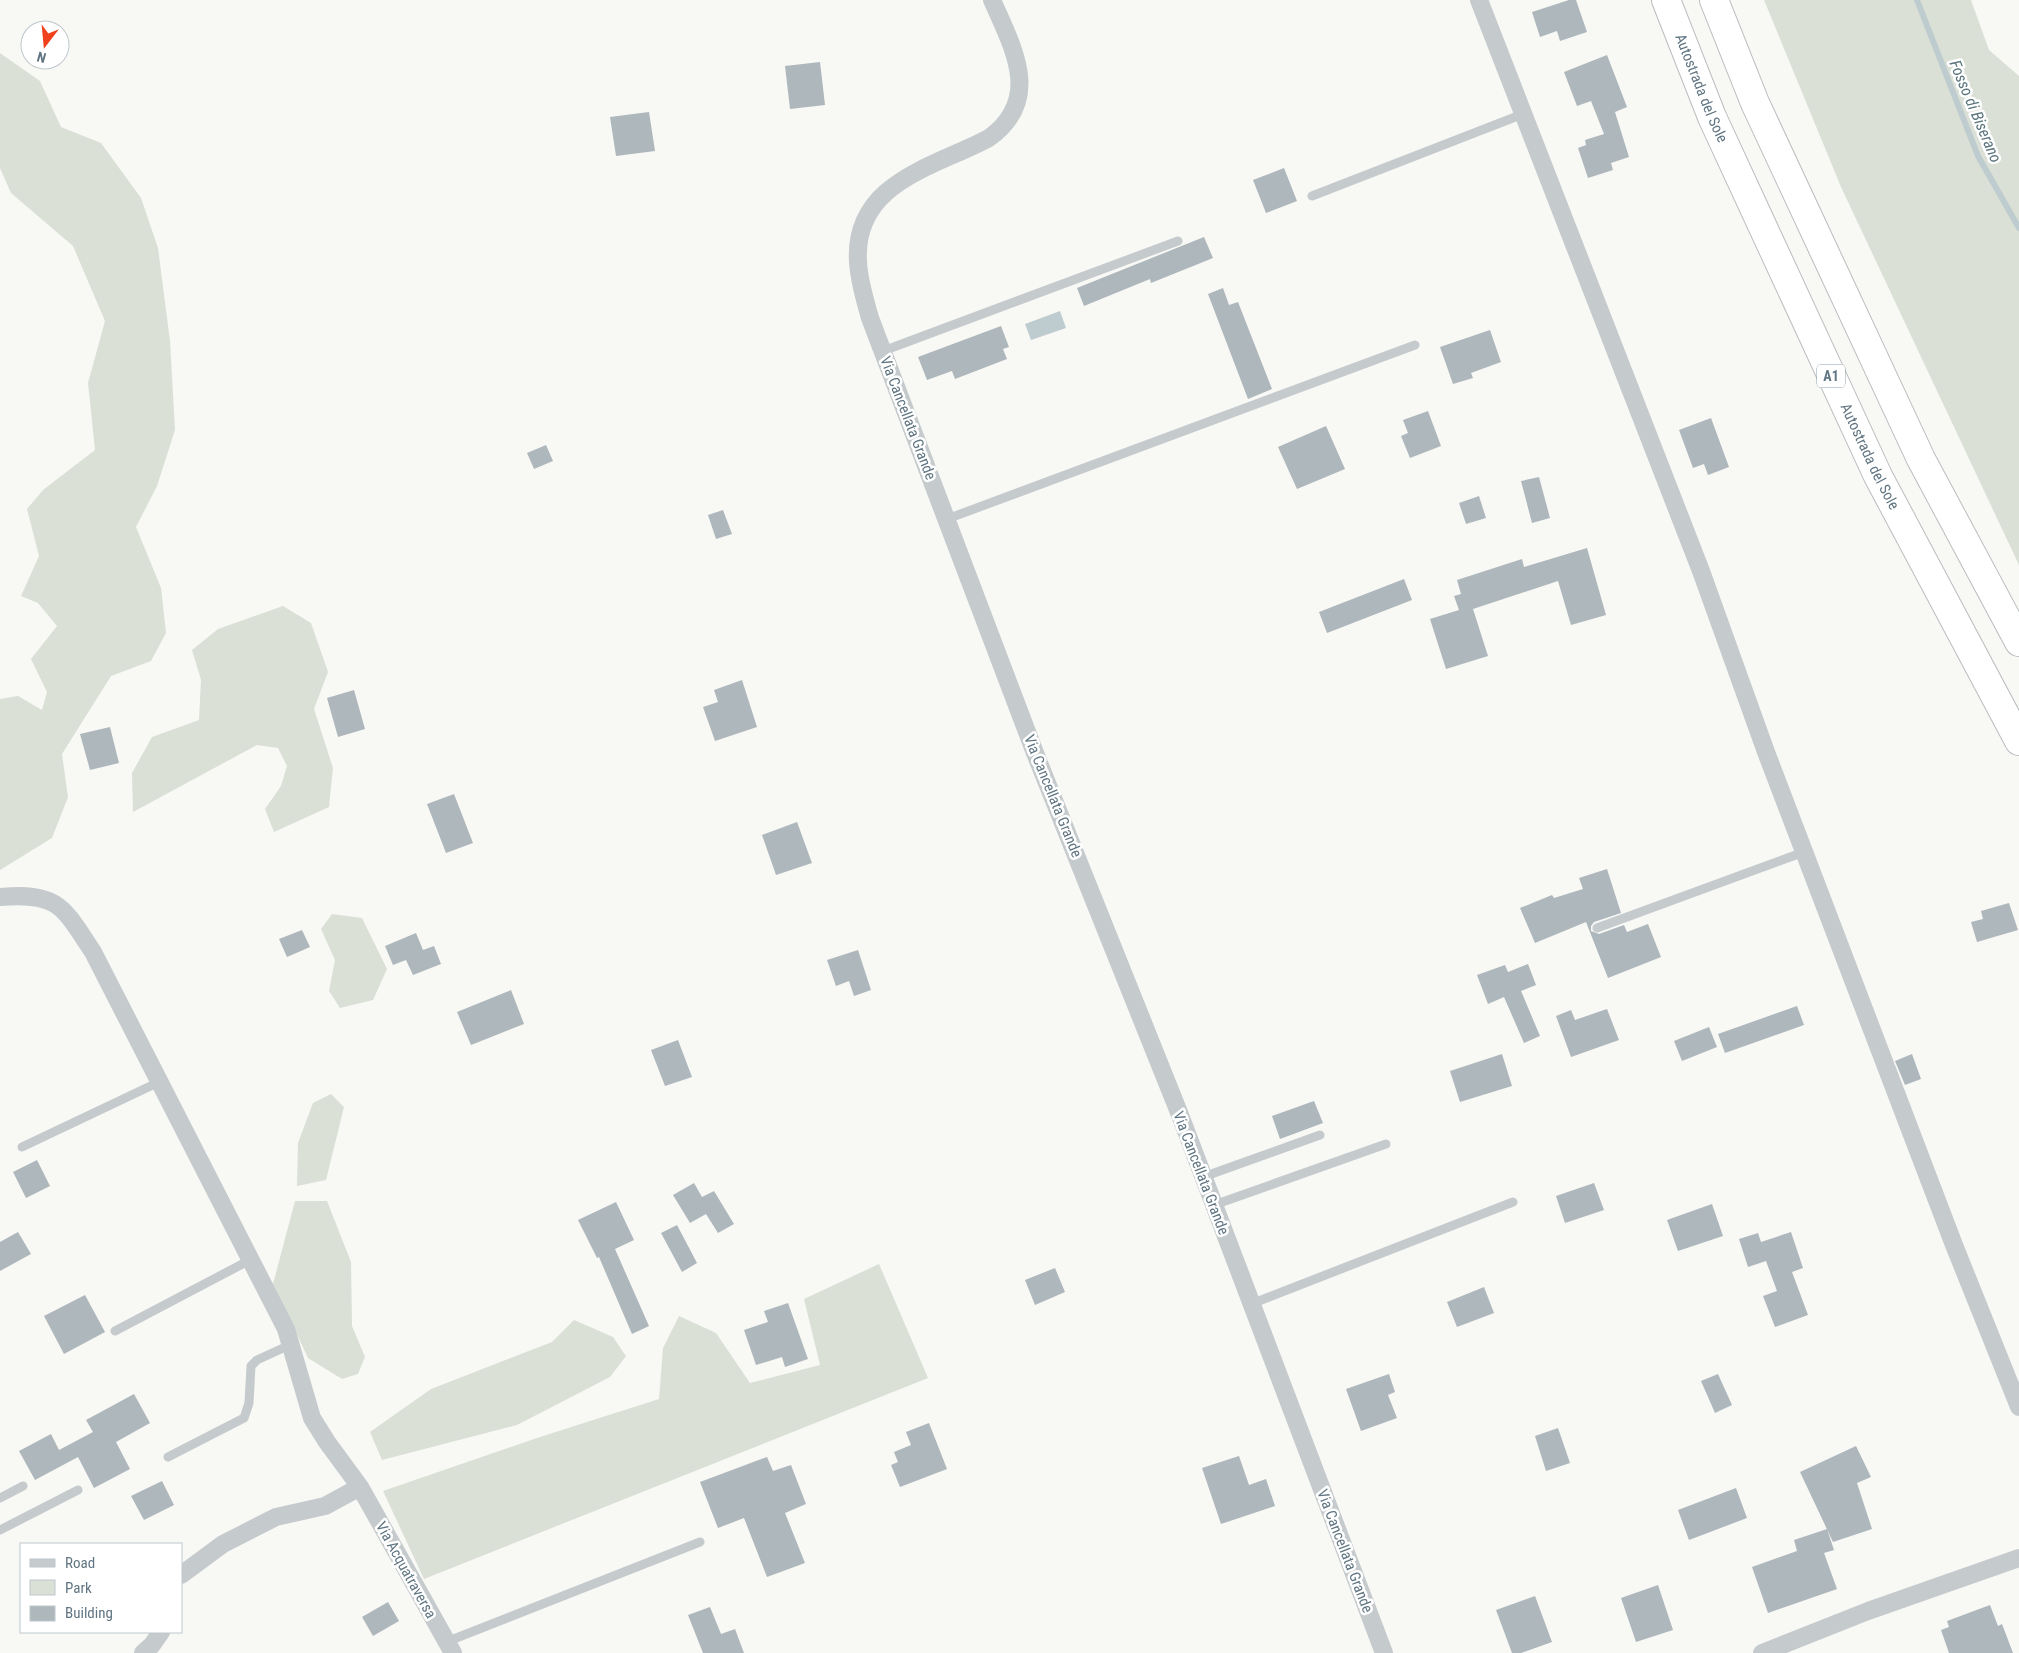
<svg xmlns="http://www.w3.org/2000/svg" width="2019" height="1653" viewBox="0 0 2019 1653" font-family="'Roboto Condensed',sans-serif">
  <style>
    .green { fill: #dae0d5 }
    .water { fill: #becbcf }
    .lines { fill: none; stroke-linecap: round; stroke-linejoin: round }
    .stream { stroke: #becbcf; stroke-width: 6 }
    .building { fill: #aeb7bc }
    .motorway-casing { stroke: #b9bdc0; stroke-width: 30 }
    .service { stroke: #c5cacd; stroke-width: 9 }
    .minor { stroke: #c5cacd; stroke-width: 18 }
    .motorway { stroke: #fff; stroke-width: 28 }
    .labels { text-anchor: middle; stroke-width: 5; stroke-linejoin: round; paint-order: stroke }
    .shield { fill: #fff; stroke: #909ea8; stroke-width: 1 }
    .shield-label { font-size: 14px; font-weight: bold; fill: #607582 }
    .street-label { font-size: 15px; fill: #607582; stroke: #fff }
    .water-label { font-size: 16px; font-style: italic; fill: #5b767d; stroke: #fff }
  </style>
  <rect width="100%" height="100%" fill="#f8f8f5"/>
  <path class="green" d="M1764,0H1971L1989,50L2019,76V565L1841,187Z
    M0,53L40,81L61,127L101,143L141,198L158,248L170,341L175,430L157,486L136,527L161,588L166,633L151,661L111,676L62,754L68,797L52,838L0,870V699L18,696L42,710L47,692L31,659L57,626L38,603L21,596L39,556L27,509L43,490L95,450L88,383L105,321L73,246L11,193L0,168Z
    M283,606L311,623L328,672L314,709L333,768L329,807L274,832L265,809L281,786L287,766L278,748L257,745L133,812L132,773L152,737L199,720L201,680L192,650L218,629Z
    M332,914L362,918L387,969L373,1000L340,1008L329,991L335,960L321,929Z
    M331,1094L344,1107L326,1180L297,1186L298,1143L313,1103Z
    M295,1201H327L351,1262L352,1326L365,1357L358,1374L342,1379L308,1358L273,1284Z
    M879,1264L928,1378L424,1579L383,1491L540,1437L659,1399L663,1348L679,1316L716,1333L750,1383L820,1365L804,1299Z
    M574,1320L613,1337L626,1356L610,1377L517,1425L382,1460L370,1432L431,1389L552,1342Z"/>
  <path class="water" d="M1060,311L1066,328L1031,340L1025,324Z"/>
  <g class="lines">
    <path class="stream" d="M1917,0L1978,156L2019,228"/>
  </g>
  <path class="building" d="M1569,0H1576L1587,32L1560,41L1557,31L1540,37L1532,12Z
    M1607,55L1627,107L1615,112L1629,157L1611,163L1613,170L1588,178L1578,148L1586,145L1585,140L1604,134L1591,101L1577,106L1564,72Z
    M820,62L825,105L790,109L785,66Z
    M649,112L655,151L616,156L610,117Z
    M1284,168L1297,201L1266,213L1253,180Z
    M1204,237L1213,258L1151,283L1150,279L1084,306L1077,288Z
    M1223,288L1229,305L1238,302L1272,389L1248,399L1208,294Z
    M1001,326L1009,347L1003,349L1007,359L955,379L952,371L927,380L918,357Z
    M1490,330L1501,362L1471,373L1473,378L1453,384L1440,347Z
    M1428,411L1441,446L1410,458L1401,436L1408,433L1403,420Z
    M1711,418L1729,467L1708,475L1704,464L1693,468L1679,430Z
    M1326,426L1345,469L1297,489L1278,447Z
    M546,445L553,461L534,469L527,453Z
    M1539,477L1550,518L1532,523L1521,481Z
    M1479,496L1486,518L1466,524L1459,503Z
    M723,510L732,534L716,539L708,515Z
    M1587,548L1606,615L1571,625L1558,581L1473,609L1488,656L1446,669L1430,619L1459,610L1454,596L1461,594L1457,580L1522,559L1524,567Z
    M1404,579L1412,600L1327,633L1319,612Z
    M742,680L757,727L715,741L703,707L718,702L714,690Z
    M354,690L365,729L338,737L327,698Z
    M110,727L119,763L90,770L80,734Z
    M454,794L473,843L446,853L427,804Z
    M797,822L812,863L776,875L762,835Z
    M1607,869L1621,913L1594,922L1591,926V931L1599,934L1624,925L1627,932L1648,924L1661,957L1608,978L1586,922L1535,943L1520,908L1552,895L1554,898L1583,889L1579,878Z
    M2009,903L2018,930L1977,942L1971,922L1983,919L1981,911Z
    M302,930L310,947L287,957L279,939Z
    M416,933L423,950L434,946L441,964L413,975L406,960L393,965L385,946Z
    M858,950L871,990L854,996L849,981L836,986L827,960Z
    M1528,964L1536,985L1521,991L1540,1036L1524,1043L1504,997L1488,1004L1477,975L1505,965L1508,972Z
    M511,990L524,1024L471,1045L457,1012Z
    M1797,1006L1804,1025L1725,1053L1718,1034Z
    M1607,1009L1619,1040L1571,1057L1556,1016L1571,1010L1575,1020Z
    M1709,1027L1717,1047L1682,1061L1674,1041Z
    M678,1040L692,1077L665,1086L651,1050Z
    M1502,1054L1512,1086L1460,1102L1450,1071Z
    M1912,1054L1921,1079L1905,1085L1895,1061Z
    M1314,1101L1323,1123L1280,1139L1272,1116Z
    M37,1160L50,1186L26,1198L13,1172Z
    M694,1183L702,1197L714,1191L734,1224L718,1233L706,1214L690,1223L673,1195Z
    M1594,1183L1604,1210L1565,1223L1556,1196Z
    M616,1202L634,1240L615,1249L649,1326L632,1334L599,1257L597,1258L578,1220Z
    M1712,1204L1723,1236L1678,1251L1667,1220Z
    M677,1225L697,1263L682,1272L661,1233Z
    M18,1232L31,1254L0,1271V1242Z
    M1791,1232L1803,1268L1792,1272L1808,1315L1775,1327L1763,1296L1777,1291L1766,1261L1748,1267L1739,1239L1758,1233L1761,1242Z
    M1055,1268L1065,1292L1035,1305L1025,1280Z
    M1484,1287L1494,1313L1457,1327L1447,1302Z
    M85,1295L105,1332L64,1354L44,1316Z
    M788,1303L808,1359L785,1367L782,1357L756,1365L744,1330L768,1322L764,1311Z
    M1389,1374L1395,1392L1388,1395L1397,1418L1361,1431L1346,1389Z
    M1718,1374L1732,1405L1715,1413L1701,1381Z
    M134,1394L150,1423L116,1442L130,1469L94,1488L78,1457L35,1480L19,1451L51,1434L59,1450L93,1432L86,1420Z
    M929,1423L947,1469L900,1487L891,1465L898,1462L894,1452L911,1445L906,1432Z
    M1558,1428L1570,1463L1546,1471L1535,1436Z
    M1856,1446L1871,1477L1857,1483L1872,1529L1833,1542L1800,1472Z
    M1239,1456L1249,1485L1266,1479L1275,1506L1221,1524L1202,1468Z
    M767,1457L773,1471L791,1465L806,1504L785,1513L805,1563L767,1577L744,1518L718,1528L700,1482Z
    M162,1481L174,1505L144,1520L131,1496Z
    M1736,1488L1747,1518L1689,1540L1678,1510Z
    M1827,1529L1834,1550L1824,1553L1837,1589L1768,1613L1752,1567L1797,1551L1794,1540Z
    M1658,1585L1673,1630L1636,1642L1621,1598Z
    M1535,1596L1552,1642L1521,1653H1512L1496,1610Z
    M388,1602L399,1621L373,1636L362,1617Z
    M1990,1605L1998,1626L2002,1624L2013,1653H1949L1941,1630L1949,1627L1947,1621Z
    M710,1607L721,1634L735,1629L744,1653H703L688,1615Z"/>
  <g class="lines">
    <g class="motorway-casing">
      <g id="motorway">
        <path id="s1" d="M1666,0L1712,117L1878,476L2019,741"/>
        <path d="M1714,0L1755,103L1921,459L2019,642"/>
      </g>
    </g>
    <path class="service" d="M1312,196L1523,114
      M883,351L1178,241
      M947,519L1415,345
      M1597,928L1804,852
      M22,1147L159,1082
      M1203,1177L1320,1135
      M1214,1205L1386,1144
      M1251,1304L1513,1202
      M115,1331L250,1260
      M168,1457L244,1418L249,1403L251,1366L257,1360L292,1344
      M0,1498L23,1486
      M0,1530L78,1490
      M446,1642L700,1542"/>
    <path class="minor" d="M992,0C1013,48 1043,99 989,138C935,167 853,182 858,262C859,281 865,300 870,318L1035,753L1180,1115L1384,1653
      M1479,0L1701,571L1766,752L1954,1245L2019,1407
      M0,897C59,892 63,907 93,952L286,1329L312,1418L327,1442L360,1487L325,1506L276,1517L223,1544L181,1575
      M360,1487L453,1653
      M143,1653L152,1645L161,1632
      M1762,1653L1868,1611L2019,1558"/>
    <use href="#motorway" class="motorway"/>
  </g>
  <g class="labels">
    <rect class="shield" x="1817" y="364.5" width="28" height="23" rx="4"/>
    <g class="shield-label">
      <text x="1831" y="381">A1</text>
    </g>
    <g class="street-label">
      <text dy="5" stroke="none"><textPath href="#s1" startOffset="95">Autostrada del Sole</textPath></text>
      <text transform="translate(908 418) rotate(69)" y="5">Via Cancellata Grande</text>
      <text dy="5" stroke="none"><textPath href="#s1" startOffset="500">Autostrada del Sole</textPath></text>
      <text transform="translate(1053 796) rotate(68)" y="5">Via Cancellata Grande</text>
      <text transform="translate(1201 1173) rotate(69)" y="5">Via Cancellata Grande</text>
      <text transform="translate(1345 1551) rotate(69)" y="5">Via Cancellata Grande</text>
      <text transform="translate(406 1570) rotate(61)" y="5">Via Acquatraversa</text>
    </g>
    <g class="water-label">
      <text transform="translate(1976 111) rotate(67)" y="6">Fosso di Biserano</text>
    </g>
  </g>
  <rect x="20" y="1543" width="162" height="90" fill="#ffffff" stroke="#bfc8cd"/>
  <rect x="30" y="1559" width="25" height="8" fill="#c5cacd" stroke="#bfc8cd"/>
  <text x="65" y="1568" font-size="15" fill="#607582">Road</text>
  <rect x="30" y="1580" width="25" height="15" fill="#dae0d5" stroke="#bfc8cd"/>
  <text x="65" y="1593" font-size="15" fill="#607582">Park</text>
  <rect x="30" y="1606" width="25" height="15" fill="#aeb7bc" stroke="#bfc8cd"/>
  <text x="65" y="1618" font-size="15" fill="#607582">Building</text>
  <g transform="translate(45 45) rotate(196)"><circle r="24" fill="#ffffff" stroke="#bfc8cd"/>
  <path d="M0-4L9 19L0 12L-9 19Z" fill="#f1401c"/>
  <text y="-8" font-size="14" font-weight="bold" text-anchor="middle" fill="#607582">N</text>
  </g>
</svg>
